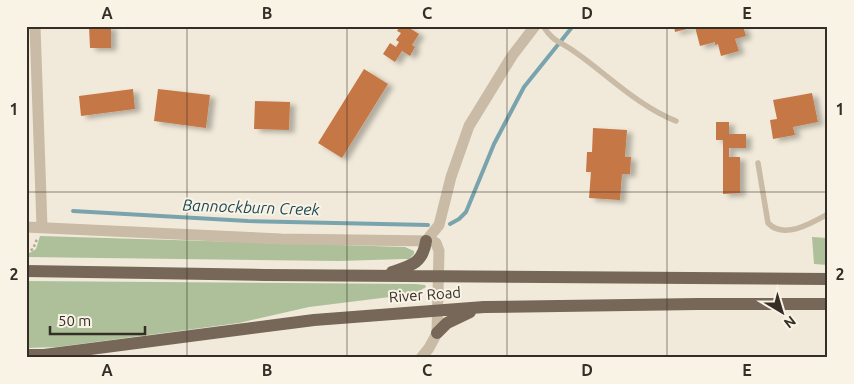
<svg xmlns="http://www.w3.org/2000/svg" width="854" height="384" viewBox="0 0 854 384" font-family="Ubuntu,sans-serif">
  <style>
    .green { fill: #adc09a }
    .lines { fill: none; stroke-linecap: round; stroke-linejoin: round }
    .stream { stroke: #79a4ae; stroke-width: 4 }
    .building { fill: #c57744; filter: url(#shadow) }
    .path { stroke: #b5a690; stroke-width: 2.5; stroke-dasharray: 2.5 2.5; stroke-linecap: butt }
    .lane { stroke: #c9bba6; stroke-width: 5.5 }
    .street { stroke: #c9bba6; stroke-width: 11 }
    .primary { stroke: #776758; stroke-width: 12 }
    .grid { fill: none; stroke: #352e27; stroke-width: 1; stroke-opacity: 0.55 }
    .labels { text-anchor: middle; stroke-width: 4; stroke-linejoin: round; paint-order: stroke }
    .street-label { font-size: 15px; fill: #352e27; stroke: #f9f3e6 }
    .water-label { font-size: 16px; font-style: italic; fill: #1d4956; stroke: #f9f3e6 }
    .neatline { fill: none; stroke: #352e27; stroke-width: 2 }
    .grid-label { font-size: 16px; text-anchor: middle; font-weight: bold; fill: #352e27 }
  </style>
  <defs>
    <filter id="shadow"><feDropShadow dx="5.5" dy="3" stdDeviation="2.5" flood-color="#0004"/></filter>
  </defs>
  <rect width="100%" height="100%" fill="#f1eada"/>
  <path class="green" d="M40,236L405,247L414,251V254L409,259H404L339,261L26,257V255L36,249Z
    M812,237L828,238V265L814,264Z
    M26,281L416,284L425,285L426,287L414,294L309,307L239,323L57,347L26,348Z"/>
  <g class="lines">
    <path class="stream" d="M73,211L248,221L428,225
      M450,224L459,219L466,212L494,144L524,87L573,26"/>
  </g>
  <path class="building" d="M89,26H111V48H90Z
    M400,26H406L419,34L412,45L415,47L410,56L402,51L395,62L383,54L390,43L396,47L399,42L396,40L401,33L397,31Z
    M674,26H743L746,36L735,39L739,51L721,56L718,44L715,45V42L700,46L695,27L675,32Z
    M364,69L388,84L342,158L318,143Z
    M133,89L135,109L81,116L79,96Z
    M158,89L210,95L206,128L154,121Z
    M812,93L818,122L793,127L795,135L773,139L770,120L777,119L773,100Z
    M255,101L290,102L289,130L254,129Z
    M716,122H729V134H746V148H729V157H740V193L723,194V140H716Z
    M593,128L627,130L625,157H631L630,174H622L620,200L589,198L591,172H586L587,152H592Z"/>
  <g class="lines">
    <path class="path" d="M26,252L33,249L37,239"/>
    <path class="lane" d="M543,26C554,43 560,41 575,52C608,75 638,106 676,121
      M758,163L768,223C784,240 812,223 828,214"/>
    <path class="street" d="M35,26L42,227
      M26,227L281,239L432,241L436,243L439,251L437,333L429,348L421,358
      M426,241L439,225L451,177L469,126L512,56L535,26"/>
    <path class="primary" d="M26,271L265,275L828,279
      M392,272C411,266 423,263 426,241
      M437,333L447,323L470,312
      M26,355H44L314,320L484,307L698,304H828"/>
  </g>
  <path class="grid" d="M187,26V358M347,26V358M507,26V358M667,26V358M26,192H828"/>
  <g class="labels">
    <g class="street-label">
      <text transform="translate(425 295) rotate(-4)" y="5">River Road</text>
    </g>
    <g class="water-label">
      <text transform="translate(251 207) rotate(2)" y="6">Bannockburn Creek</text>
    </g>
  </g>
  <rect width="854" height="384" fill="none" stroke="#f9f3e6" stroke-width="55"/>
  <g transform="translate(782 312) rotate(142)" stroke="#f9f3e6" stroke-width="4" paint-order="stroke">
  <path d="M0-4L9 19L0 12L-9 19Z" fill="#352e27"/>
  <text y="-8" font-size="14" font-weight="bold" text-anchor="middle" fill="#352e27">N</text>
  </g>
  <path d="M50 326v8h95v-8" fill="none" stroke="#352e27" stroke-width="2.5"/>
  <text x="58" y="326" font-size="15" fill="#352e27" stroke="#f9f3e6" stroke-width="4" paint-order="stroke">50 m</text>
  <rect x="28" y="28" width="798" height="328" class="neatline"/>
  <g class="grid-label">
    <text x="107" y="19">A</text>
    <text x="267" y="19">B</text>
    <text x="427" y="19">C</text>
    <text x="587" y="19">D</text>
    <text x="747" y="19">E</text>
    <text x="14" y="115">1</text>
    <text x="840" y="115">1</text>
    <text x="14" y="280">2</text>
    <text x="840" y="280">2</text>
    <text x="107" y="376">A</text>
    <text x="267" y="376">B</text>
    <text x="427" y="376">C</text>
    <text x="587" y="376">D</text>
    <text x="747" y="376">E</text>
  </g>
</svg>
